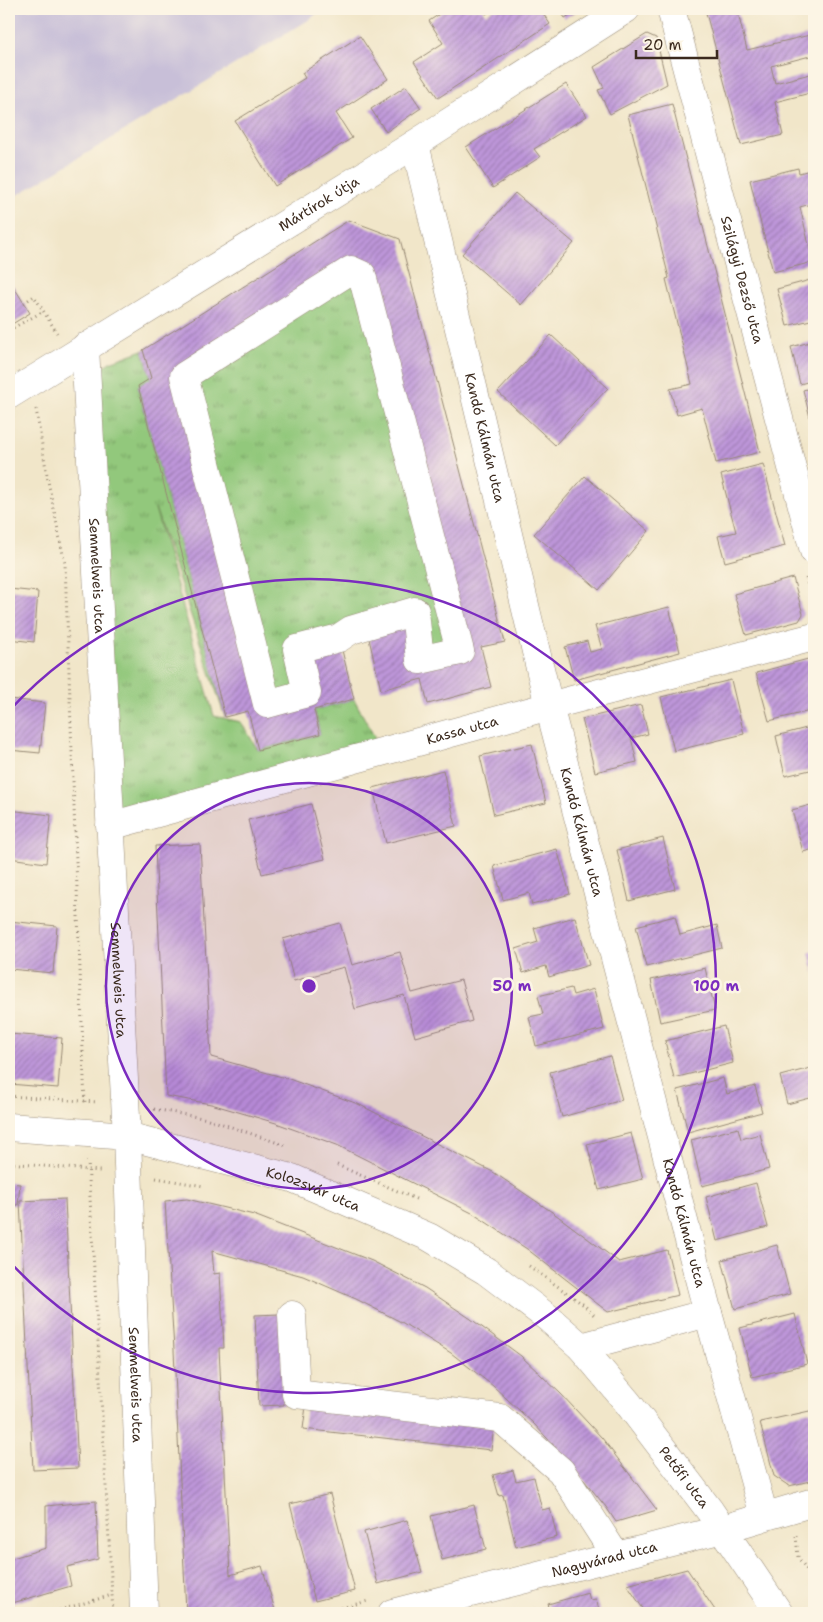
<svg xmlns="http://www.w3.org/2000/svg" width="823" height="1622" viewBox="0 0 823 1622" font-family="'Shantell Sans',sans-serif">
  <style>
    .railway { fill: #c8bfd8 }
    .park { fill: url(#park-tufts); stroke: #66794c }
    .building { fill: url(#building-hatch) }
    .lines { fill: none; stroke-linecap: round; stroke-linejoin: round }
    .minor-casing { stroke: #968874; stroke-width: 29 }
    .path { stroke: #968874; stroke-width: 3; stroke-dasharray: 1 4; stroke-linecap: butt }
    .minor { stroke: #fff; stroke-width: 28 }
    .ring { fill: none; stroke: #7b2cbf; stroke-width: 2.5 }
    .labels { text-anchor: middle; stroke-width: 5; stroke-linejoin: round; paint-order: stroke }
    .street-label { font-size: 14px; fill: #3b2a1e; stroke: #fcf5e5 }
    .centre { fill: #7b2cbf; stroke: #fcf5e5; stroke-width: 2.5 }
    .ring-label { font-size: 15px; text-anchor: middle; font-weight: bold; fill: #7b2cbf; stroke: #fcf5e5; stroke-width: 5; stroke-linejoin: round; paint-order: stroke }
  </style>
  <defs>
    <pattern id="park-tufts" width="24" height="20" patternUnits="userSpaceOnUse" patternTransform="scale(1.25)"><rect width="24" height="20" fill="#92c87b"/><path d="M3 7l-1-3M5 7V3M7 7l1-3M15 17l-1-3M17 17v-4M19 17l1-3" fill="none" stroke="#78a364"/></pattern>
    <pattern id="building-hatch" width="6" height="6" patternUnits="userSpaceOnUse" patternTransform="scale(1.25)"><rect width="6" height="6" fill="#be96da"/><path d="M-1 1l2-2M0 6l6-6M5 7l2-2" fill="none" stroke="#9c7bb0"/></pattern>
  </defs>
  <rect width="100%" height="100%" fill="#fcf5e5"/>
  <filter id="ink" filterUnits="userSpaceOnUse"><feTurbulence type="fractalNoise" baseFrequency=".02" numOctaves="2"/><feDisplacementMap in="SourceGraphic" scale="10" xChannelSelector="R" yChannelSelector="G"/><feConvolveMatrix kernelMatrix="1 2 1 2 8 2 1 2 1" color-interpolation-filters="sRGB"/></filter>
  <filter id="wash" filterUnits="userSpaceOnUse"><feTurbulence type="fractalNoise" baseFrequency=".0096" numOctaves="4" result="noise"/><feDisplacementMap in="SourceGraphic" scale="20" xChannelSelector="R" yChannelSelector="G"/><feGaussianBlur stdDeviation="1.12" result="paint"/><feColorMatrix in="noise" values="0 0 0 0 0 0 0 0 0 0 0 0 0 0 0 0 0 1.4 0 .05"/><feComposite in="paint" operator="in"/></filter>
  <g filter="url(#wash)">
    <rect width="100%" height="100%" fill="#f1e6c9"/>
    <path class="railway" d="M9,9H323L307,21L9,200Z"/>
    <path class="park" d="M351,270L460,651L420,660L415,611L297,649L307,693L267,704L184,376Z
      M143,350L151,378L138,386L225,717L155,508L214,716L241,722L258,750L320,734L314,710L354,699L382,751L110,826L86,378L110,362Z"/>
    <g id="blocks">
      <path class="building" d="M447,9H482L486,14L494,9H540L550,24L438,98L414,62L443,43L429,21Z
        M559,9H580L565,18Z
        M705,9H737L747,50L814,34V55L771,66L775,83L814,73V92L775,102L783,135L741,145Z
        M647,34L656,38L667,84L610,114L598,90L604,88L594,67Z
        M360,36L388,79L336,113L352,138L275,186L235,121L305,78L302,73Z
        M566,84L587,116L534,149L540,157L493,188L466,147Z
        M406,86L421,108L386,132L371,109Z
        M672,104L760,452L716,463L702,408L677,415L670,389L692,384L666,279L669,278L628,115Z
        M798,168L799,173L814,169V203L800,207L813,262L773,272L750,180Z
        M515,193L574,243L521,305L462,254Z
        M349,220L400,239L505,642L481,647L491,687L428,704L422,679L381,690L366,626L409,616L420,660L460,651L362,275L184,376L267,704L307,693L297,649L339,638L354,699L314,710L320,734L258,750L248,711L225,717L138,386L151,378L143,350Z
        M9,279L30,313L9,326Z
        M814,279V319L787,326L777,289Z
        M551,335L608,388L555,445L498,392Z
        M814,341V380L800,384L791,347Z
        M814,387V433L803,390Z
        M763,464L785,546L725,562L718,536L736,532L721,475Z
        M585,476L649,531L599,590L534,534Z
        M793,578L803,614L799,621L746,635L734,594Z
        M9,589L38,592L34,642L9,639Z
        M669,607L680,652L574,680L565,647L587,641L590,652L602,649L595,626Z
        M808,659L814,662V710L769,721L756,673Z
        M731,680L744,734L674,751L661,697Z
        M9,699L45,703L40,753L9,750Z
        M641,705L648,734L631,738L637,762L595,772L582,719Z
        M814,726V769L785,776L776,736Z
        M532,744L546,803L494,815L480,756Z
        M443,770L456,826L386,843L373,788Z
        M311,804L325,859L262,874L248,820Z
        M814,804V849L803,852L792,810Z
        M9,810L51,815L46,863L9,858Z
        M663,838L675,889L629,901L617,850Z
        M200,844L211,1057L289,1079L358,1104L493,1172L555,1214L619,1262L667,1250L678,1295L608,1312L527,1249L472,1213L337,1145L276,1123L211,1104L166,1096L155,846Z
        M557,849L570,894L532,905L529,893L503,900L494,866Z
        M675,916L680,935L717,925L722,948L646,967L636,926Z
        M575,917L589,965L549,977L546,966L523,973L516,949L538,942L534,928Z
        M9,921L57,926L53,973L9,969Z
        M340,923L352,965L400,952L412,993L461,980L472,1021L415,1037L404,995L355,1009L344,967L294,981L283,939Z
        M814,951V973L809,953Z
        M705,968L715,1010L660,1022L651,980Z
        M571,988L573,995L594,989L604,1029L536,1046L529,1017L543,1014L538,996Z
        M724,1026L733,1063L674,1078L665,1041Z
        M9,1034L62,1038L58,1088L9,1084Z
        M610,1056L622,1100L562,1117L550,1072Z
        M814,1067V1097L787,1104L780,1076Z
        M723,1078L727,1094L755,1086L762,1112L688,1132L677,1090Z
        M738,1128L741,1139L760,1134L769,1169L702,1186L691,1140Z
        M631,1133L643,1179L599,1190L587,1144Z
        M9,1183L20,1184L18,1205H9Z
        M756,1183L768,1227L717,1241L706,1197Z
        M65,1199L78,1468L33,1470L20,1201Z
        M187,1199L254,1215L372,1261L425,1288L471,1319L521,1356L561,1394L602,1438L657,1510L616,1522L606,1507L570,1463L534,1424L493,1386L451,1353L403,1323L356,1299L303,1276L212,1251L214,1274L220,1273L224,1348H219L230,1575L262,1566L275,1610L263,1613H186L174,1350L165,1201Z
        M777,1245L790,1294L735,1309L722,1260Z
        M280,1314L284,1405L259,1406L255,1315Z
        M795,1314L807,1364L752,1377L740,1328Z
        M306,1406L494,1427L491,1450L303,1429Z
        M814,1410V1480L789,1486L774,1476L760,1422Z
        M513,1470L516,1481L534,1477L542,1510L550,1508L557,1537L516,1547L503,1495L499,1496L493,1475Z
        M330,1494L355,1591L315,1601L290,1504Z
        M96,1501L98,1559L67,1567L71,1586L9,1604V1559L46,1548V1506Z
        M474,1505L486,1549L442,1560L431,1516Z
        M407,1520L422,1572L378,1584L364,1532Z
        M687,1569L717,1613H646L627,1585Z
        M588,1593L590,1600L596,1599L600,1613H551L548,1604Z"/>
    </g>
  </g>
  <g filter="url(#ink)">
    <use href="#blocks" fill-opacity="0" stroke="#968874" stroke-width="1"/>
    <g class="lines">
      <g class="minor-casing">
        <g id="minor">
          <path id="s1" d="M671,9L814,551"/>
          <path id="s2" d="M415,144L549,706L708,1313L764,1516"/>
          <path d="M351,270L362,275L460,651L420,660L415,611L351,630L339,638L297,649L307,693L267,704L184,376Z"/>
          <path id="s3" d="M85,347L127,1136L144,1613"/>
          <path id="s4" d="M9,395L415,144L626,9"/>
          <path id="s5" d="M110,826L568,701L814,637"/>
          <path id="s6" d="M9,1127L127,1136L292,1178L429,1237L486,1271L547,1317L581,1347L628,1403L710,1511L779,1613"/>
          <path d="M292,1315L296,1394L500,1418L561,1471L616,1556"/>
          <path d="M581,1347L708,1313"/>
          <path id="s7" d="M392,1613L723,1529L814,1502"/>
        </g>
      </g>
      <path class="path" d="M24,303L34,296L57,333
        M9,330L44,311
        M36,409L48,481L65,564L85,1105
        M806,578L814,608
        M9,1096L98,1102
        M154,1109L208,1119L287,1146
        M88,1161L113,1613
        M9,1163L100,1171
        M337,1165L416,1199
        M156,1178L204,1186
        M529,1266L584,1305L594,1315
        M796,1536L798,1557L814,1580
        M50,1613L112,1595
        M322,1613L368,1601"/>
      <use href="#minor" class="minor"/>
    </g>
  </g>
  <circle cx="309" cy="986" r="203" fill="#7b2cbf" fill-opacity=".12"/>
  <g class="ring">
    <circle cx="309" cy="986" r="203"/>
    <path d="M9 711A407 407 0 1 1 9 1261"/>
  </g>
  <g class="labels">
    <g class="street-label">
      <text dy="5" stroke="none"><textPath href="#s4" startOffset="364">Mártírok útja</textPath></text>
      <text dy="5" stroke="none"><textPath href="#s1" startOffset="280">Szilágyi Dezső utca</textPath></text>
      <text dy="5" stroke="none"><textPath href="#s2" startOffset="302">Kandó Kálmán utca</textPath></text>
      <text dy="5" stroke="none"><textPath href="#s3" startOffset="229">Semmelweis utca</textPath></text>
      <text dy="5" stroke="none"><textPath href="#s5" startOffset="365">Kassa utca</textPath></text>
      <text dy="5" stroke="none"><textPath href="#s2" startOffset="708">Kandó Kálmán utca</textPath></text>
      <text dy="5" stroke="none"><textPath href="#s3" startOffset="634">Semmelweis utca</textPath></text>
      <text dy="5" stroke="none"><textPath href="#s6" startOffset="312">Kolozsvár utca</textPath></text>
      <text dy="5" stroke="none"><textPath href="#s2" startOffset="1112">Kandó Kálmán utca</textPath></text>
      <text dy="5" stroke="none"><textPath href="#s3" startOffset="1039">Semmelweis utca</textPath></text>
      <text dy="5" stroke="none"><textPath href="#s6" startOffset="792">Petőfi utca</textPath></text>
      <text dy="5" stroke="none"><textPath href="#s7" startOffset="219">Nagyvárad utca</textPath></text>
    </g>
  </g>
  <circle cx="309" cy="986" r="8" class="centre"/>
  <g class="ring-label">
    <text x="512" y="991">50 m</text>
    <text x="716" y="991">100 m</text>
  </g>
  <rect width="823" height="1622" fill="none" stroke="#fcf5e5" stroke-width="30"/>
  <path d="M636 50v8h81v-8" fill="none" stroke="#3b2a1e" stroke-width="2.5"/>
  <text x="643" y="50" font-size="15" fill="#3b2a1e" stroke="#fcf5e5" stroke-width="4" paint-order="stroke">20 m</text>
</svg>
